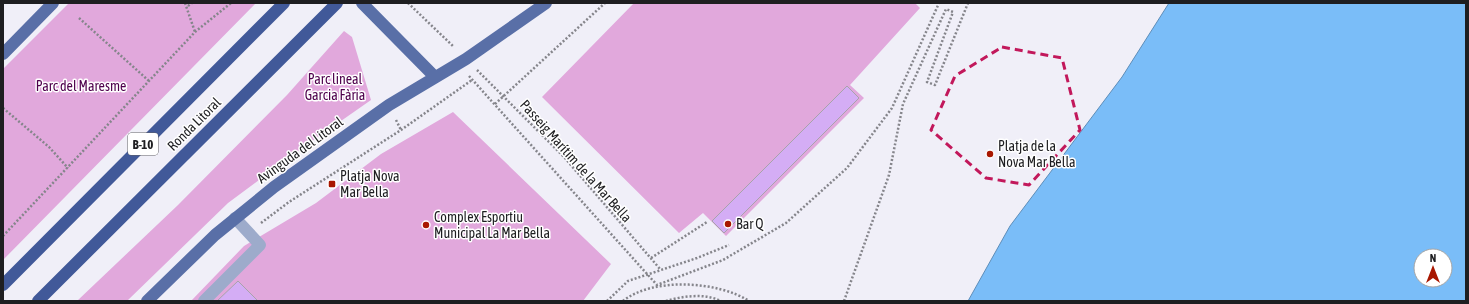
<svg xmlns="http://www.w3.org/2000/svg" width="1469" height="304" viewBox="0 0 1469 304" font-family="'Asap Condensed',sans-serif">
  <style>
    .green { fill: #e1a8dc }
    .water { fill: #7abdf8; stroke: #5e8db8; fill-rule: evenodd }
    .building { fill: #d4adf5; stroke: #a7a3ab }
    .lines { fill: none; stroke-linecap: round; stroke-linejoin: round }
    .path { stroke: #85858b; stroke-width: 2.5; stroke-dasharray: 2 2; stroke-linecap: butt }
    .minor { stroke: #9dabcb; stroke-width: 12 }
    .major { stroke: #596fa7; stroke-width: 12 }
    .highway { stroke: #415999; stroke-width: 12 }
    .marked { fill: none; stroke: #c2185b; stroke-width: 3; stroke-dasharray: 8 5; stroke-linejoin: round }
    .poi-dot { fill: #a81700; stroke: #fff; stroke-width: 1.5 }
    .labels { text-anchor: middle; stroke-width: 3; stroke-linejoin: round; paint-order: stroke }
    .shield { fill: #fff; stroke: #626264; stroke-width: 1 }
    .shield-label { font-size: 13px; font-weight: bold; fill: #1e1e21 }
    .park-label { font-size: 14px; fill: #4e004c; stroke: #fff }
    .street-label { font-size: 14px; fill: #1e1e21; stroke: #fff }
    .poi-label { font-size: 14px; fill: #1e1e21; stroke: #fff; text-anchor: start }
  </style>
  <rect width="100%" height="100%" fill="#f0eff8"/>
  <path class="green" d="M69,3H256L3,260V69Z
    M634,3H915L920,8L850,85L864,98L726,236L703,213L679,233L542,97Z
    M344,31L352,37L371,100L308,144L228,203L127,301H77L178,205L287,95Z
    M453,112L611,264L583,301H191L244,246L316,203L381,154Z"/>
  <path class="water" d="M1169,3H1466V301H968L1010,226L1122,77ZM1421,256H1445V280H1421Z"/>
  <path class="building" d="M847,86L859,98L724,233L712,221Z
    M238,281L258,301H217Z"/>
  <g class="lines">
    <path class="path" d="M185,3L195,32
      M408,3L454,47
      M188,6L192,3
      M79,18L149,81
      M477,70L564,157L660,269
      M469,76L657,285L723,260L786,223L847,168L892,108L939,3
      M495,104L605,3
      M3,108L49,147L68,168
      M396,120L401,130
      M261,223L289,202L401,130L472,80
      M3,236L195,32L231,3
      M651,258L707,222
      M607,301L628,281L697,258L729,245
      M623,301C653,277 718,281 749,301
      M666,301C683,296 705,293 721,301
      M844,301L889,175L903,104L946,9L953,12L927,82L935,85L968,3"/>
    <path class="minor" d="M204,301L260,245L235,218"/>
    <path class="major" d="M362,3L435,77
      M3,54L53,3
      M147,301L215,235L274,187L389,105L466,59L546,3"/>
    <path class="highway" d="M3,285L284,3
      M38,301L337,3"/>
  </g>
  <path class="marked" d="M1002,47L1062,58L1080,130L1029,185L986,178L931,130L955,76Z"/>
  <g class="poi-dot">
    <circle cx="990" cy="154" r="4"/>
    <rect x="328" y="180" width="8" height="8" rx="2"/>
    <circle cx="728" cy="224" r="4"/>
    <circle cx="426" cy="225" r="4"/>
  </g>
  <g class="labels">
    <rect class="shield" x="128" y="133" width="30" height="22" rx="3"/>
    <g class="shield-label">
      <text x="143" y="149">B-10</text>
    </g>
    <g class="park-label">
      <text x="335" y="84">Parc lineal<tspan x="335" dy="16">Garcia Fària</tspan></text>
      <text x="81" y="91">Parc del Maresme</text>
    </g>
    <g class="street-label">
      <text transform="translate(194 124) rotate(-45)" y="5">Ronda Litoral</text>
      <text transform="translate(300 150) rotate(-36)" y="5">Avinguda del Litoral</text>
      <text transform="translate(576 161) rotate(48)" y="5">Passeig Marítim de la Mar Bella</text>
    </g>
    <g class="poi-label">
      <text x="998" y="151">Platja de la<tspan x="998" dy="16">Nova Mar Bella</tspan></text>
      <text x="340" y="181">Platja Nova<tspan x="340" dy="16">Mar Bella</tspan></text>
      <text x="434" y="222">Complex Esportiu<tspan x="434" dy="16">Municipal La Mar Bella</tspan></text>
      <text x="736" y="229">Bar Q</text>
    </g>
  </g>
  <rect width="1469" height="304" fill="none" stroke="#1e1e21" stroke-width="8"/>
  <g transform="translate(1433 268)"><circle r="19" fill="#ffffff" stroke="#a5a5a6"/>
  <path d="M0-3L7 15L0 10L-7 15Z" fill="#a81700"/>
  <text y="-6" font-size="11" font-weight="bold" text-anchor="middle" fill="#1e1e21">N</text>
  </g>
</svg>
